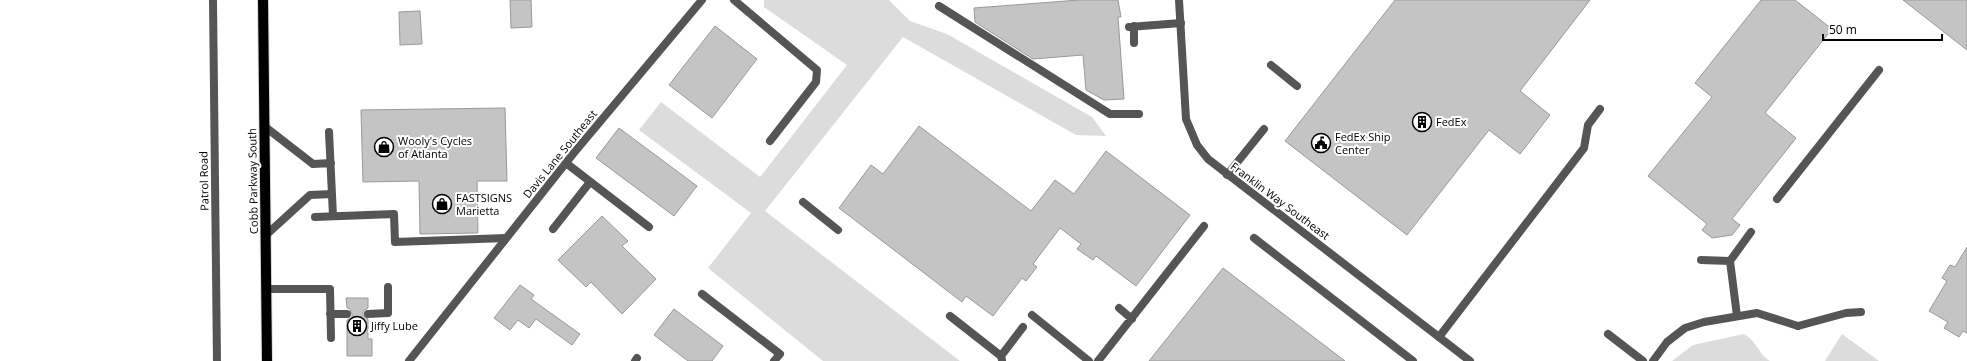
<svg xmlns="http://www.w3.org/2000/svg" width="1967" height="361" viewBox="0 0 1967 361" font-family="'Open Sans',sans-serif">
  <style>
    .green { fill: #dcdcdc }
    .building { fill: #c4c4c4; stroke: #999 }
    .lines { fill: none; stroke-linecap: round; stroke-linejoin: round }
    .primary-casing { stroke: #dbdbdb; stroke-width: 12 }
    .service { stroke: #555; stroke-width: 8 }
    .minor { stroke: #555; stroke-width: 8 }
    .primary { stroke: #000; stroke-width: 10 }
    .labels { text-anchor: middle; stroke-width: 4; stroke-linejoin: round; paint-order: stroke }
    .poi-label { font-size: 11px; fill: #000; stroke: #fff; text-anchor: start }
    .street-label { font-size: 11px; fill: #000; stroke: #fff }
  </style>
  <rect width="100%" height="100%" fill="#fff"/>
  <path class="green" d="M764,0H889L910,21L947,34L1092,117L1106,136L1076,135L903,37L765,211L960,361H823L708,268L751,213L639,130L661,102L760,177L847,65L764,7Z
    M1744,334C1759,343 1757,353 1770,361H1672L1693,345Z
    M1842,334L1879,361H1825Z"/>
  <path class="building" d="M510,0H531L532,27L511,28Z
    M1079,0H1118L1121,17H1118L1124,99L1104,100L1086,90L1083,55L1033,59L975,22L974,8Z
    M1395,0H1590L1520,91L1550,115L1520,154L1489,130L1407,235L1285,141Z
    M1761,0H1795L1832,29L1765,113L1796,138L1732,219L1740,225L1732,235L1712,238L1702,230L1707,224L1648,176L1712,97L1695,83Z
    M1903,0H1967V50Z
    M420,11L422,44L400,45L399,12Z
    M715,26L757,59L712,118L669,85Z
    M505,108L507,181H477L478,233L420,234L419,181L363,182L361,110Z
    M919,126L1031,211L1055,180L1074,194L1106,151L1190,215L1136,286L1096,256L1093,260L1077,249L1081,244L1060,228L1033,264L1037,267L1026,281L1022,278L993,316L966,296L962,302L839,208L871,165L883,174Z
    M619,128L697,186L674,216L596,158Z
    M602,216L628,241L622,246L656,279L622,314L591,282L586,287L558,260Z
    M1967,247V333L1963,331L1959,337L1944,328L1948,322L1929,311L1947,281L1942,278L1950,265L1955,267Z
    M1223,268L1345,361H1149Z
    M520,285L534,295L531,299L580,334L572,345L536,319L529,328L518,320L510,330L494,318Z
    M346,298H368V308L363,311V315L368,319V339H372V356H347V320L352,317V314L350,309L347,308Z
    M674,309L723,346L712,361H688L654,335Z"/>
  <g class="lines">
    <g class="primary-casing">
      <path id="primary" d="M263,0L267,361"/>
    </g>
    <path class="service" d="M734,0L817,70L816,82L770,141
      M939,6L1110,114H1139
      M1134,26V43
      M1129,27L1181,23
      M1271,65L1297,86
      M264,126L313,164L331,163
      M329,132L333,216
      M566,163L649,227
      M1227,175L1264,129
      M1777,199L1879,70
      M803,202L838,230
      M315,217L394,214L395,242L506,238
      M553,229L590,182
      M266,235L310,195L332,194
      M1254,238L1413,361
      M1701,260L1730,261
      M266,289H330L331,338
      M702,294L780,354L774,361
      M1119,308L1132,319
      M330,314H347
      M368,314L388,313V287
      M1032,315L1089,361
      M950,316L1001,356
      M1737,316L1730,261L1751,232
      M1798,326L1846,313L1861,312
      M1608,334L1643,361
      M1439,337L1584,148L1588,125L1600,109
      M1002,360L1001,356L1023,327
      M635,361L637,358
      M1098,361L1204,226"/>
    <path class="minor" d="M213,0L217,361
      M1179,0L1186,119L1197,145L1208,159L1470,361
      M409,361L573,154L702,0
      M1653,361L1667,342L1685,328L1704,322L1757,313L1798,326"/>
    <use href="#primary" class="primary"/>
  </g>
  <defs>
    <g id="building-ring" transform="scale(1)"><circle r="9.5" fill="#fff" stroke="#000" stroke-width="1.5"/><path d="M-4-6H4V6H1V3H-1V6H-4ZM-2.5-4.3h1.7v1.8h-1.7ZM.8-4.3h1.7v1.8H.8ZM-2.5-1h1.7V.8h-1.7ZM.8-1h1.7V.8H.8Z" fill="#000"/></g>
    <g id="civic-ring" transform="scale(1)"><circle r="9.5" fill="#fff" stroke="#000" stroke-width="1.5"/><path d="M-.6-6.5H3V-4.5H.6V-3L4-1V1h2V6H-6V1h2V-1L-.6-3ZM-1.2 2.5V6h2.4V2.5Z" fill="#000"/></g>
    <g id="shop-ring" transform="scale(1)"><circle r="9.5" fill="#fff" stroke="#000" stroke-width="1.5"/><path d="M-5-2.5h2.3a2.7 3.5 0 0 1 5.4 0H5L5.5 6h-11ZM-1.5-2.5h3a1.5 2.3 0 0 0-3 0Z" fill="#000"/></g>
  </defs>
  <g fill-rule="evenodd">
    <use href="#building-ring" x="1422" y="122"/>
    <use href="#civic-ring" x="1321" y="143"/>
    <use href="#shop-ring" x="384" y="147"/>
    <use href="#shop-ring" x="442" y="204"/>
    <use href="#building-ring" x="357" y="326"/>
  </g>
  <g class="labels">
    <g class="poi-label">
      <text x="1436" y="126">FedEx</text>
      <text x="1335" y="141">FedEx Ship<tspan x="1335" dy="13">Center</tspan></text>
      <text x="398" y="145">Wooly's Cycles<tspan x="398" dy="13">of Atlanta</tspan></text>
      <text x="456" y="202">FASTSIGNS<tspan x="456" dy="13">Marietta</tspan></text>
      <text x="371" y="330">Jiffy Lube</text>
    </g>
    <g class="street-label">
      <text transform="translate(560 154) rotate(-51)" y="4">Davis Lane Southeast</text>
      <text transform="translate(204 181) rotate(-91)" y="4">Patrol Road</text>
      <text transform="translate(253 181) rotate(-91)" y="4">Cobb Parkway South</text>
      <text transform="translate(1280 201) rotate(37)" y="4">Franklin Way Southeast</text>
    </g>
  </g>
  <path d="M1823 34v6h119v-6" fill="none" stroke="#000000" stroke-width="2"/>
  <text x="1829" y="34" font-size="12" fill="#000000" stroke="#ffffff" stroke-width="3" paint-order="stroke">50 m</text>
</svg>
